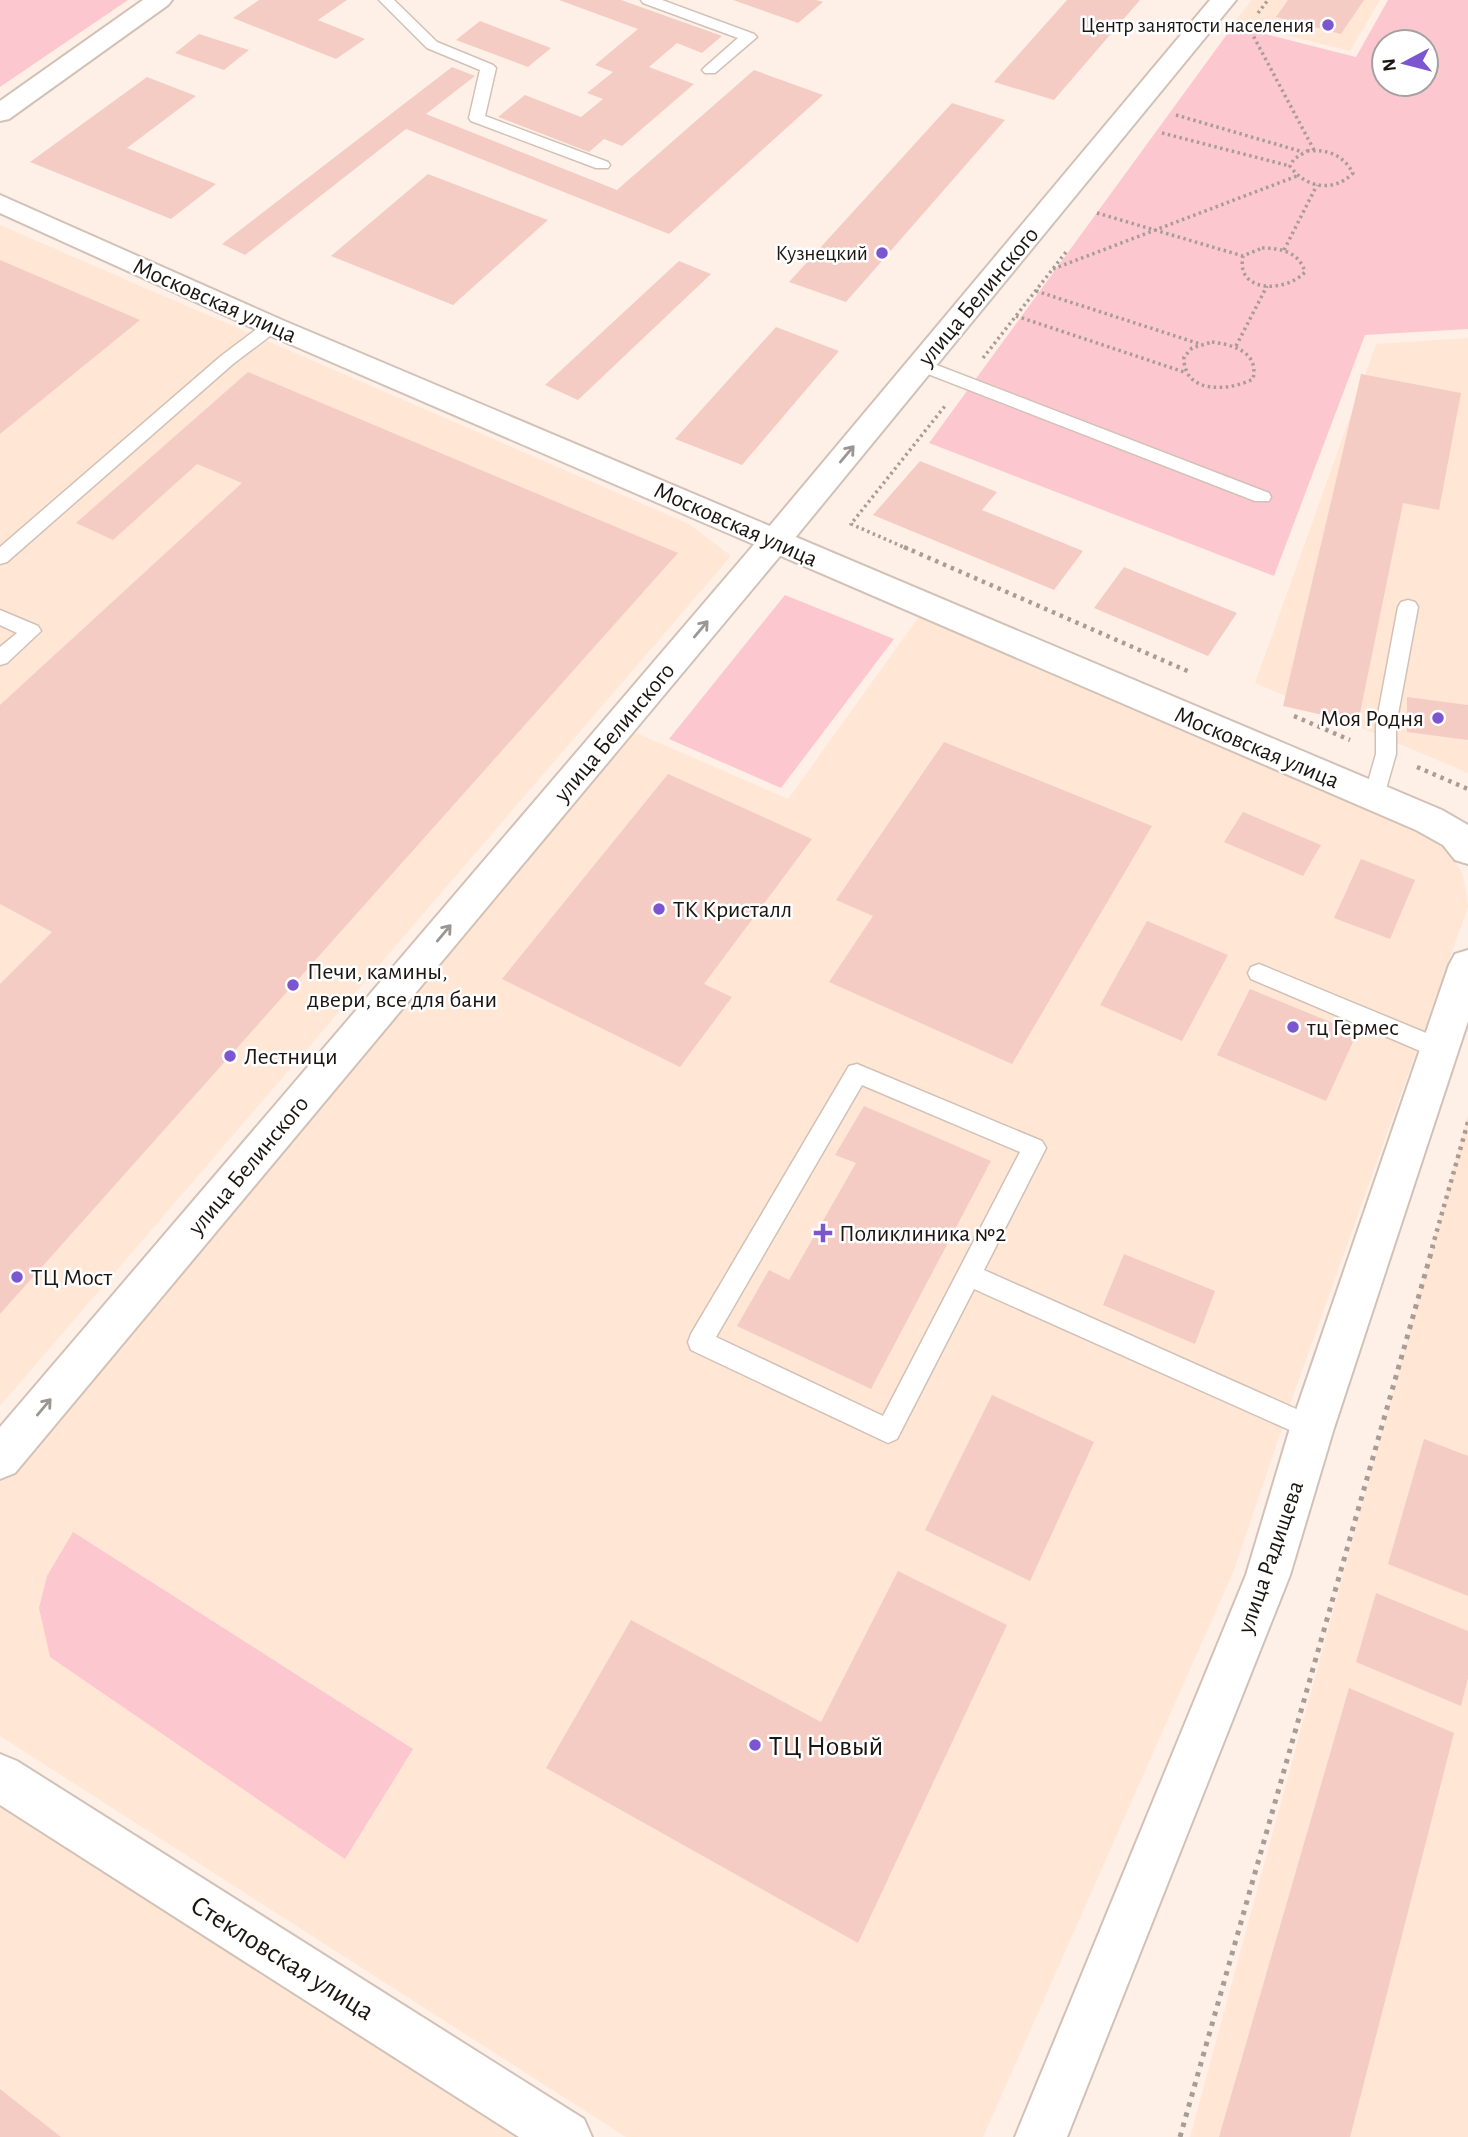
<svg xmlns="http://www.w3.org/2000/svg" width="1468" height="2137" viewBox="0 0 1468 2137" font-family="'Alegreya Sans',sans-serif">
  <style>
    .built { fill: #ffe6d5 }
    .green { fill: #fdc7d0; fill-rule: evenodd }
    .building { fill: #f4ccc4 }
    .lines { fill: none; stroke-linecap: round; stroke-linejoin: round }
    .service-casing { stroke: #d2c1b6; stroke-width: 3 }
    .minor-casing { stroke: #d2c1b6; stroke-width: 4 }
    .tertiary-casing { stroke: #d2c1b6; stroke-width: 4 }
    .path-far2 { stroke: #a89d96; stroke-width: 3.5; stroke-dasharray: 2.5 3.5; stroke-linecap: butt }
    .path-far1 { stroke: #a89d96; stroke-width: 4.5; stroke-dasharray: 3.5 5; stroke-linecap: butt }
    .path { stroke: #a89d96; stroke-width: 5; stroke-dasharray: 4.5 6; stroke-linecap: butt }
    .service { fill: #fff; fill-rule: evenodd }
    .minor { fill: #fff; fill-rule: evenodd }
    .tertiary { fill: #fff; fill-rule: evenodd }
    .oneway { stroke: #999694 }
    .poi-dot { fill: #7c56d0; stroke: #fff; stroke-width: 2.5 }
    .labels { text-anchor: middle; stroke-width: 5; stroke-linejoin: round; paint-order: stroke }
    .far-poi-label { font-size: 21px; fill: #1c1612; stroke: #fff; text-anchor: end }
    .street-label { font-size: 24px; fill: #1c1612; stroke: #fff }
    .poi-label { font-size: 24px; fill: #1c1612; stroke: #fff; text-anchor: start }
    .near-poi-label { font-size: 28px; fill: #1c1612; stroke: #fff; text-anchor: start }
    .near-street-label { font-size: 28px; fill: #1c1612; stroke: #fff }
  </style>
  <rect width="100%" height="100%" fill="#fef0e7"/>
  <path class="built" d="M1252,0H1380L1350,51L1234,22Z
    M0,225L689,524L731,556L0,1406Z
    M1468,338V773L1255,683L1376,344Z
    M921,614L1430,832L1445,846L1463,874L1468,907L1293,1396L1234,1570L983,2137H626L0,1736V1480L634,732L788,799Z
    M1468,1115V2137H1190Z
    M0,1802L516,2137H0Z"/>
  <path class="green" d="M0,0H128L0,87Z
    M1388,0H1468V329L1365,335L1274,576L929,443L1233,26L1356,57ZM1384,42H1426V84H1384Z
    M785,595L894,639L781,788L669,739Z
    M73,1532L413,1749L345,1859L50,1657L39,1608L47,1576Z"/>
  <path class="building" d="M259,0H347L318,20L365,39L336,59L233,18Z
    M559,0H621L722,36L702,53L677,43L649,67L694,84L622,146L604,139L589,152L498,117L525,95L581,117L603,99L587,93L613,72L595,65L638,29Z
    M733,0H816L823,2L798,23Z
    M1067,0H1140L1054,100L994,82Z
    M1288,0H1364L1341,34L1276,17Z
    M480,21L551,48L528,67L456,40Z
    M199,34L249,50L224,70L175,53Z
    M452,67L475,76L426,114L617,190L754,70L823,95L669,234L406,129L245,255L222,244Z
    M147,77L196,96L127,148L216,184L171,219L30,162Z
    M952,103L1005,120L846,302L789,282Z
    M428,174L548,220L453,305L331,256Z
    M0,260L140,320L0,434Z
    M679,261L711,274L578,400L545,385Z
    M776,327L839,351L742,465L675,439Z
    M248,372L678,553L0,1314V984L52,932L0,904V705L242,483L197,464L113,540L76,523Z
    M1361,374L1461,393L1439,510L1403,503L1358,723L1283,706Z
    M920,461L997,492L982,510L1083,551L1054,590L873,515Z
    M1124,567L1237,613L1208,656L1094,608Z
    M1407,697L1468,705V740L1407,732Z
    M944,742L1152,826L1012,1064L829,982L873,916L836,900Z
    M668,774L812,839L704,984L732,997L680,1067L502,979Z
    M1243,812L1321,845L1303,876L1224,842Z
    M1361,859L1415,880L1390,939L1334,918Z
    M1147,921L1228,955L1182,1041L1100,1005Z
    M1250,989L1357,1033L1326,1101L1217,1055Z
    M864,1106L991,1161L871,1389L737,1326L769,1270L789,1280L856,1163L835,1155Z
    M1124,1254L1215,1291L1195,1344L1103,1305Z
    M992,1395L1094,1442L1030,1581L925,1530Z
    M1424,1439L1468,1456V1596L1388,1564Z
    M898,1571L1007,1625L858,1943L546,1768L631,1620L821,1722Z
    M1376,1593L1468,1631V1678L1461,1706L1356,1662Z
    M1349,1688L1454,1733L1350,2137H1219Z
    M0,2089L61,2137H0Z"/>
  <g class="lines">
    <g class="service-casing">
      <path id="service" d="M379,0H394L437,42L493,65L496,68L485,116L608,162L610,165L608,168H596L471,121L469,118L480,70L427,48Z
        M641,0H662L754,34L757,37L715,73H705L702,70L705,67L738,38L643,3Z
        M272,321L281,326L278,330L233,364L7,562L0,564V547L221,356L266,322Z
        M921,359L1269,493L1271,497L1269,501H1255L915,369L912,365L915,361Z
        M1408,600L1415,602L1418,607L1396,725V754L1384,796L1381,802L1374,804L1367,802L1364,796L1376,754V725L1398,607L1401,602Z
        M0,610L38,626L41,631L7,663L0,665V647L17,633L0,625Z
        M1259,964L1448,1042L1451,1049L1448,1056L1440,1058L1432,1056L1251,979L1248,973L1251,967Z
        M857,1064L1042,1141L1046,1148L984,1270L1321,1420L1325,1428L1321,1436L1312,1440L1303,1436L974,1289L897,1439L888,1443L691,1350L688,1342L691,1334L849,1066ZM862,1085L1020,1152L883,1416L716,1337Z"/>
    </g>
    <g class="minor-casing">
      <path id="minor" d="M143,0H172L168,5L9,119L0,121V101Z
        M0,195L282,320L1442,810L1468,825V864L1455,860L1443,845L1416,830L262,332L0,213Z
        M1468,950V1021L1334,1428L1290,1575L1067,2137H1015L1246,1575L1290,1428L1449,965L1455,954Z"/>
    </g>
    <g class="tertiary-casing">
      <path id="tertiary" d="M1210,0H1236L785,550L15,1473L0,1479V1427L763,534Z
        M0,1754L17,1761L584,2119L592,2137H519L0,1805Z"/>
    </g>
    <path class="path-far2" d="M1258,13L1268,0
      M1248,26L1314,150
      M1176,115L1303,152
      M1162,133L1290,166
      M1307,151C1328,149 1343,155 1353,173C1334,193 1305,188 1290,166L1294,159Z
      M1097,213L1243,256
      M1262,248C1281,248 1299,252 1305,272C1286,293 1235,293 1243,256Z
      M1284,250L1317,185
      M1053,269L1297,176
      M1036,291L1200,344
      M1016,316L1184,372
      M1212,342C1234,345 1259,352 1253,379C1230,391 1183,395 1184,357L1192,348Z
      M1236,346L1267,286
      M983,358L1066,252
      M908,549L851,524L945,406"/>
    <path class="path-far1" d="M904,547L1192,673
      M1294,716L1350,740
      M1417,767L1468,789
      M1432,1248L1468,1122"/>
    <path class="path" d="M1180,2137L1433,1246"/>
    <use href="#service" class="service"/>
    <use href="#minor" class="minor"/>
    <use href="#tertiary" class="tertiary"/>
  </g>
  <defs><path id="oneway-shaft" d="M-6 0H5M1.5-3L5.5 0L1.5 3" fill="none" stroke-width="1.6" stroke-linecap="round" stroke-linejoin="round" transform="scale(1.75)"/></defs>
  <g class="oneway">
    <use href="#oneway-shaft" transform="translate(847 454) rotate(-50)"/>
    <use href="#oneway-shaft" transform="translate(701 629) rotate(-50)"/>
    <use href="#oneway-shaft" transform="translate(444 933) rotate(-50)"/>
    <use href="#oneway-shaft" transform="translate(44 1407) rotate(-50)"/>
  </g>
  <g class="poi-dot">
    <circle cx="1328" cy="25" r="7"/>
    <circle cx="882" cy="253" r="7"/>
    <circle cx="1438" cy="718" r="7"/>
    <circle cx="659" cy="909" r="7"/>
    <circle cx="293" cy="985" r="7"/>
    <circle cx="1293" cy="1027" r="7"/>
    <circle cx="230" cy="1056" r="7"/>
    <path d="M819.5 1222.5h7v7h7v7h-7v7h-7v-7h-7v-7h7z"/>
    <circle cx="17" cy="1277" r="7"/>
    <circle cx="755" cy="1745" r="7"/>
  </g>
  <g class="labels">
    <g class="far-poi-label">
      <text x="1314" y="32">Центр занятости населения</text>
      <text x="868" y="260">Кузнецкий</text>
    </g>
    <g class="street-label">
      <text transform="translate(978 296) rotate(-50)" y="8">улица Белинского</text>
      <text transform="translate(215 300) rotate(24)" y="8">Московская улица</text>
      <text transform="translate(736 524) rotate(24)" y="8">Московская улица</text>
      <text transform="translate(614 732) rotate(-50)" y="8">улица Белинского</text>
      <text transform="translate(1257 747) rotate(23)" y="8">Московская улица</text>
      <text transform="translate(248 1165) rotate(-50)" y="8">улица Белинского</text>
      <text transform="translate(1270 1557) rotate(-71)" y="8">улица Радищева</text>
    </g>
    <g class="poi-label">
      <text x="1424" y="726" text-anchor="end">Моя Родня</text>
      <text x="673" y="917">ТК Кристалл</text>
      <text x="307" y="979">Печи, камины,<tspan x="307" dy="28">двери, все для бани</tspan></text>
      <text x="1307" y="1035">тц Гермес</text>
      <text x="244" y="1064">Лестници</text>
      <text x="839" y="1241">Поликлиника №2</text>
      <text x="31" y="1285">ТЦ Мост</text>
    </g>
    <g class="near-poi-label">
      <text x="769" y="1755">ТЦ Новый</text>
    </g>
    <g class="near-street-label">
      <text transform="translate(283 1957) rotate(32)" y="10">Стекловская улица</text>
    </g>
  </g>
  <g transform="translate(1405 63) rotate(263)"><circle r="33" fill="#ffffff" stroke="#a4a2a0" stroke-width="2"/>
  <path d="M0-5L12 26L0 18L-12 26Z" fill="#7c56d0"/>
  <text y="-10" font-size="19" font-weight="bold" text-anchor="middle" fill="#1c1612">N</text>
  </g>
</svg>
